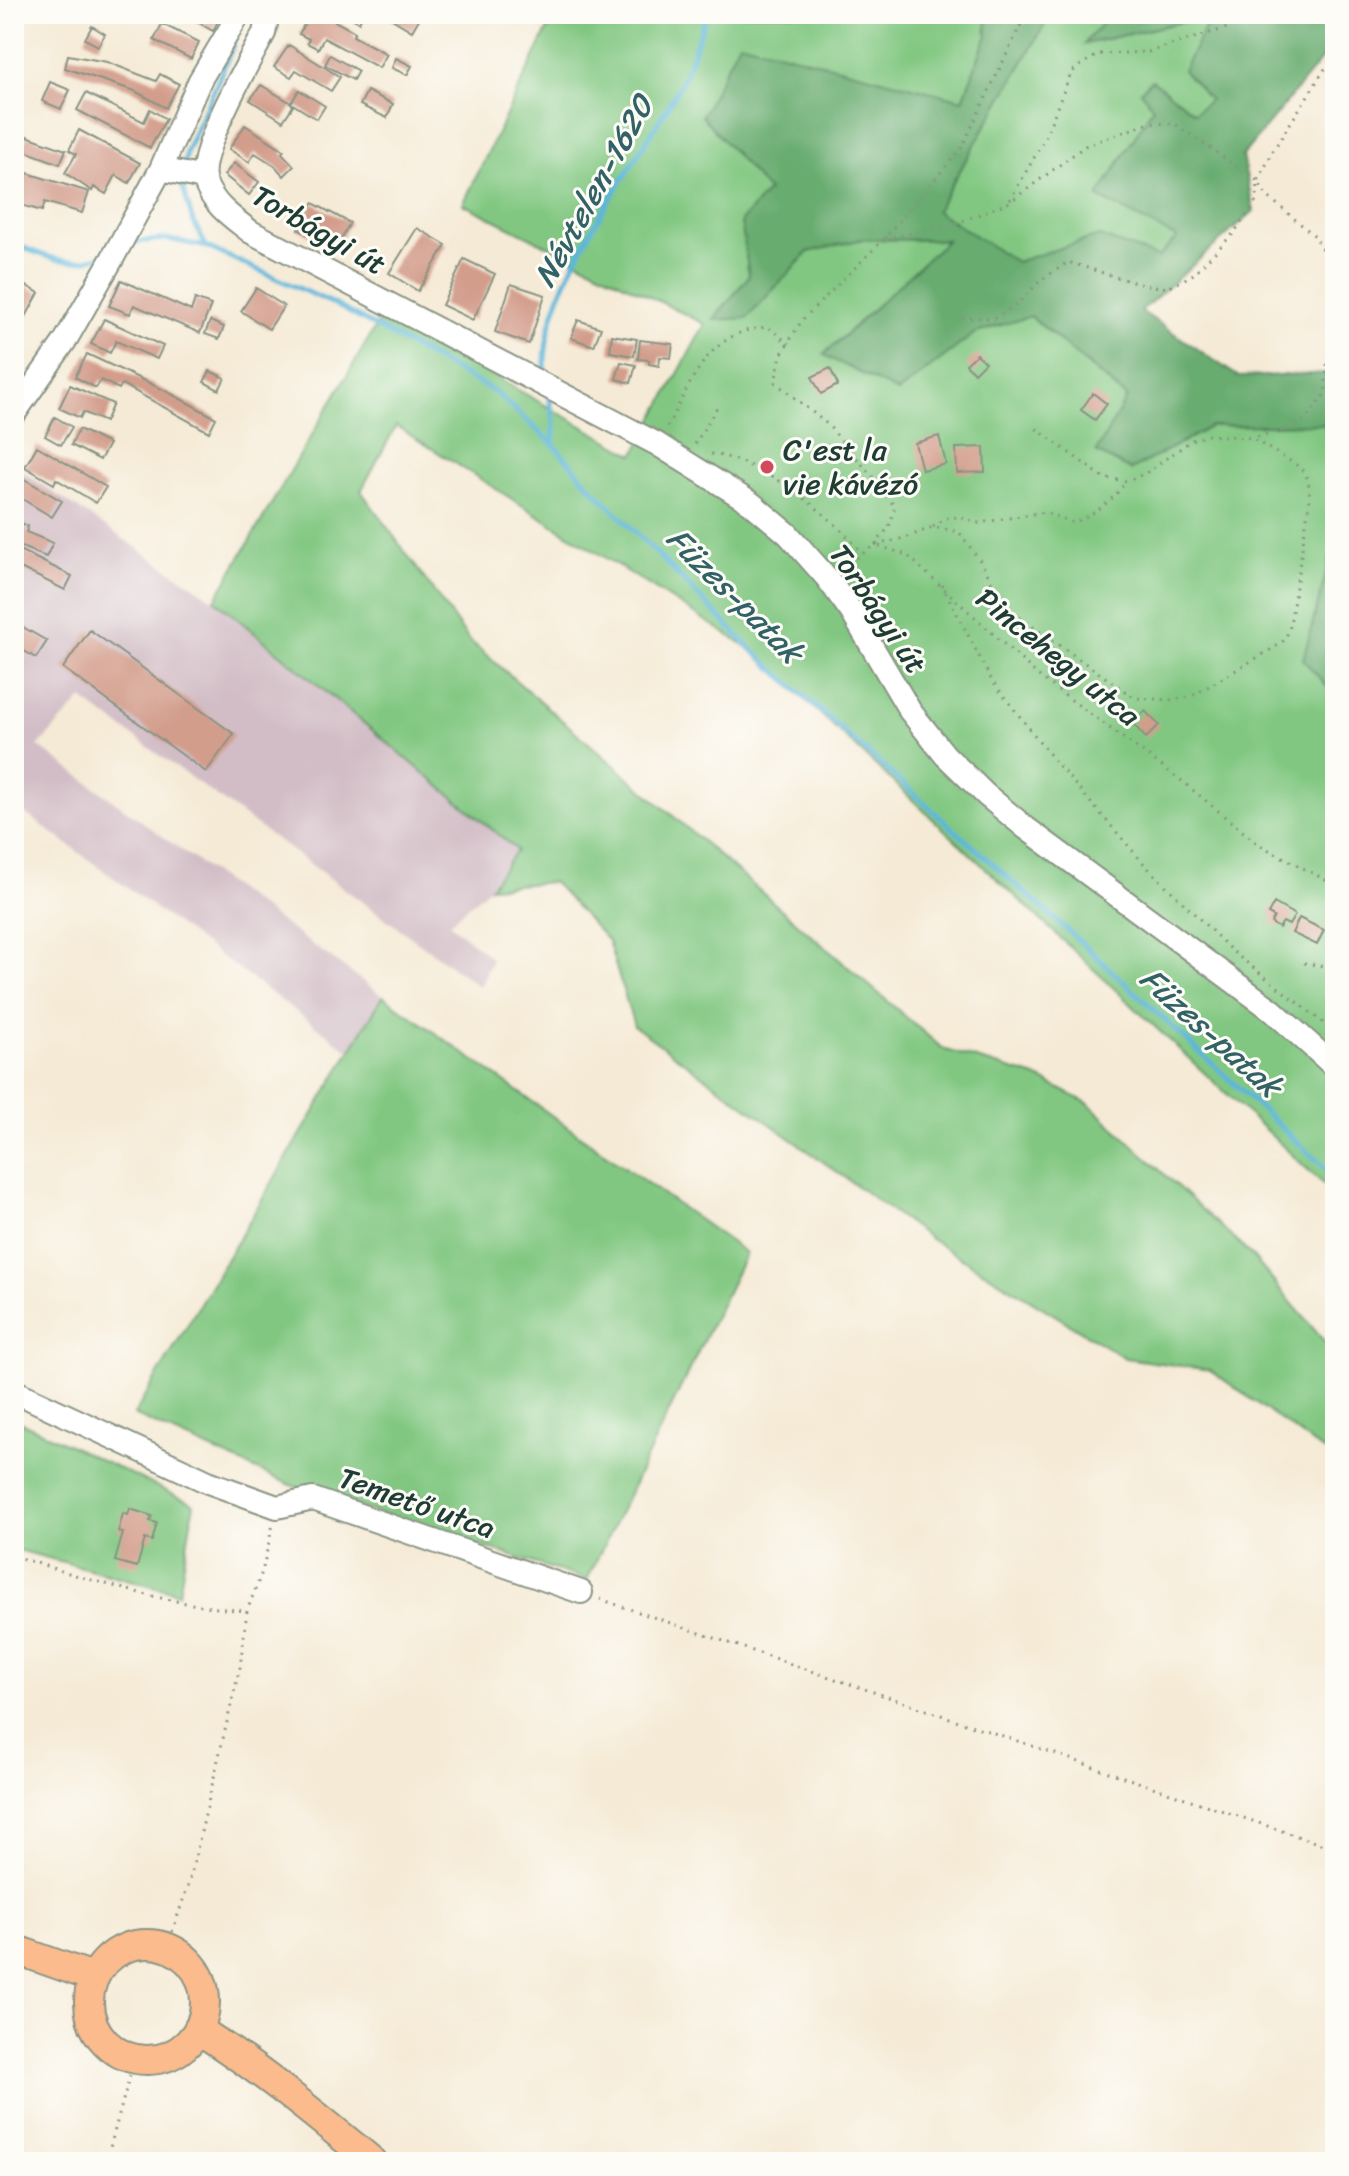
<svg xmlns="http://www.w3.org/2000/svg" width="1349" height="2176" viewBox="0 0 1349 2176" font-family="Sriracha,sans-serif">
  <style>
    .industrial { fill: #d2bdc6 }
    .green { fill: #81c781; stroke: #50825a; stroke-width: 2 }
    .forest { fill: #68ac6f; stroke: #447452; stroke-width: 2 }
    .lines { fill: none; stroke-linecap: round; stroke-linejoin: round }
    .stream { stroke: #5db6da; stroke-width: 5 }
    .building { fill: #d39d8c }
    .minor-casing { stroke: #8a9484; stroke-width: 26 }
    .major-casing { stroke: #8a9484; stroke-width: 32 }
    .path { stroke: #8a9484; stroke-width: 3; stroke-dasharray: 2 6; stroke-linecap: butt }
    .minor { stroke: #fff; stroke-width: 22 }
    .major { stroke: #fbbb8d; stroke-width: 28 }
    .poi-dot { fill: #d1495b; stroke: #fdfcf7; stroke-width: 3 }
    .labels { text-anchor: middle; stroke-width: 6; stroke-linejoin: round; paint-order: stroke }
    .street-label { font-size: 30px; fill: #1f3d34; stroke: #fdfcf7 }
    .poi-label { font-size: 30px; fill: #1f3d34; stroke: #fdfcf7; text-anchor: start }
    .water-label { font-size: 32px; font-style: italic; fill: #326166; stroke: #fdfcf7 }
  </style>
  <rect width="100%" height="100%" fill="#fdfcf7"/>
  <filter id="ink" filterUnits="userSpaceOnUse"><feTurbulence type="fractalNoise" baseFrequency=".0125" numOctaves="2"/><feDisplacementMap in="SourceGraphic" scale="16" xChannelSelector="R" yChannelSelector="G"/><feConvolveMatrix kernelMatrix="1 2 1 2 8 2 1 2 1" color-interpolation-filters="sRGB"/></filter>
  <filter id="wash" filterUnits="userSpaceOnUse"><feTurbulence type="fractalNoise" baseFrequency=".006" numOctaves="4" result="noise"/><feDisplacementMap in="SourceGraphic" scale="32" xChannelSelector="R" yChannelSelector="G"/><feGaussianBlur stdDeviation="1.8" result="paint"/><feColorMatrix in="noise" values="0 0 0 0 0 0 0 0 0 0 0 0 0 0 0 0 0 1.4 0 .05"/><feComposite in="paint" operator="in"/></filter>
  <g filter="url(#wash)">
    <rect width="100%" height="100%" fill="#f5ead5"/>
    <path class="industrial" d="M14,466L215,600L517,850L490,887L449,923L492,959L480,987L82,699L38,746L383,996L350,1051L14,805Z"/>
    <path class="green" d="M555,14H986L987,35L963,100L702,116L769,191L741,221L749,276L714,319L747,317L808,252L863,239L948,240L824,354L898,392L975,333L1030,316L1127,398L1131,470L1211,426L1325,423L1335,540L1303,660L1335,694V1195L752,650L396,426L361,491L469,640L943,1049L1036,1077L1088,1103L1252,1256L1335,1354V1459L1210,1370L1125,1358L932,1240L634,1026L608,941L553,882L490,887L517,850L215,600L383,314L634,455L705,324L463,204Z
      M1051,14H1110L1086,44L1213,15L1210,99L1195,113L1151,80L1140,91L1153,107L1099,196L1178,238L1158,257L1099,236L1016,262L936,211Z
      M383,996L746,1253L587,1580L293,1486L134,1415Z
      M14,1419L194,1504L179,1593L14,1549Z"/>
    <path class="forest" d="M986,14H1051L936,211L1016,262L1099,236L1158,257L1177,238L1098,197L1153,107L1140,91L1152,80L1195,113L1210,100L1183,70L1212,15L1084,44L1110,14H1335V43L1242,156L1254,211L1141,311L1239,377L1335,373V522L1325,424L1211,426L1131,470L1096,452L1127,397L1031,316L975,333L898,392L824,355L947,240L863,239L808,252L747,318L714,320L749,276L741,221L768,191L702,116L739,42L963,100L987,35Z
      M1335,540V694L1303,660Z"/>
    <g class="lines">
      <path class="stream" d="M184,167L187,151L234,44
        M181,181L192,219L206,246
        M127,243L166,239L207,247L334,304L495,392L553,444L591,487L752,650L1075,937L1335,1177
        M14,244C45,256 72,270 104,254
        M546,378C534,289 638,165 678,88C690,65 698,38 707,14
        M549,396L554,420L553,444"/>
    </g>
    <g id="blocks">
      <path class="building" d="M184,14H214L220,17L213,31Z
        M310,14H322L355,32L353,36L387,54L379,68L324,38L318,49L307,43L309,39L299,34Z
        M344,14H363L359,22Z
        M384,14H422L412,31Z
        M162,24L199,42L191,59L154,40Z
        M92,26L105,34L98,46L85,39Z
        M289,45L340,77L331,91L296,70L291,77L274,67Z
        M68,55L107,62L156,81L160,74L179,84L166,108L135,91L65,68Z
        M330,55L358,71L353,80L325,65Z
        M396,58L412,66L407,75L392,68Z
        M50,82L70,90L61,109L42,101Z
        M261,85L291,103L293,106L283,121L250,100Z
        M299,90L325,106L317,119L291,103Z
        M367,91L393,104L387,118L360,105Z
        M86,93L144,122L150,109L166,119L150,148L77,110Z
        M245,125L284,150L282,153L294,166L284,176L274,165L255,153L249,162L229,149Z
        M79,130L140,163L129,183L116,175L106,194L94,187L92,191L65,173L76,154L69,150Z
        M27,136L66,150L60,164L22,150Z
        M234,163L259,182L249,195L224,175Z
        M14,169L89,192L82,213L45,202L42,211L21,205L23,199L14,197Z
        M313,203L350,223L335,249L298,229Z
        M417,228L446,245L418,291L389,273Z
        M464,259L495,274L473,320L442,305Z
        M16,280L39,293L23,322L14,317Z
        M121,280L191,311L195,299L211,305L200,333L134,305L130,314L109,306Z
        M511,284L545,295L529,344L495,332Z
        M256,288L284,306L269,329L241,311Z
        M104,319L163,346L157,359L116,341L110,353L91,344Z
        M578,320L601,328L594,346L571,338Z
        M210,321L224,327L219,339L205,334Z
        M612,335L637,339L634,356L610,352Z
        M640,340L673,344L671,358L660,357L659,366L649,364V360L638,359Z
        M87,354L166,391L216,418L209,432L122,384L119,389L101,380L96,388L75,377Z
        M977,354L985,362L974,373L966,364Z
        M621,362L636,365L631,383L616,379Z
        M830,368L838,385L821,394L812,377Z
        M210,371L225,378L219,390L204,382Z
        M70,385L113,404L105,422L83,412L80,418L59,408Z
        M1093,393L1107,404L1095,420L1081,410Z
        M55,417L72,427L61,445L45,436Z
        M79,429L109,444L100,460L71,445Z
        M939,436L946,464L922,470L915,443Z
        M37,446L106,487L96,503L56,479L54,484L25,467Z
        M984,447L985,472L957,473L956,448Z
        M14,473L62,501L52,517L14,494Z
        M14,520L28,526L26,532L53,543L46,557L14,544Z
        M19,550L72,576L65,590L14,565Z
        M14,622L47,641L36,658L14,645Z
        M90,630L234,734L206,772L63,668Z
        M1145,711L1159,725L1146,738L1132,723Z
        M1274,903L1295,915L1289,925L1283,922L1279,928L1271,923L1274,917L1268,914Z
        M1299,918L1324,930L1317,945L1292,933Z
        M130,1509L152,1516L150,1521L157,1523L152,1541L145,1539L137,1567L115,1561L123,1533L118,1532L123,1513L128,1515Z"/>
    </g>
  </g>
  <g filter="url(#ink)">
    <use href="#blocks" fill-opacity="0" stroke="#8a9484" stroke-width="2"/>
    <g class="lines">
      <g class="minor-casing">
        <path id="minor" d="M268,14L264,33C249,62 195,154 205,182C213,205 233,218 251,232L657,444L751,503L788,534L827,578L851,611L910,711L945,755L986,795L1026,828L1272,1010L1335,1067
          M161,169L203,178
          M14,414L65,341L112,259L161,169L200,80L239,14
          M14,1391L208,1482L277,1507L313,1499L581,1592"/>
      </g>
      <g class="major-casing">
        <path id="major" d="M89 2002a58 58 0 1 1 116 0a58 58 0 1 1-116 0Z
          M14,1949L93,1977
          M199,2030C261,2070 316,2115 373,2162"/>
      </g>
      <path class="path" d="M1010,200L1043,142L1071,73L1082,64L1100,54L1148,52L1263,17L1335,20
        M885,238L947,227L1010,202L1085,146L1149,123L1175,124L1258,181L1266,195L1315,236L1334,272L1325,394L1306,419L1293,428L1252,438
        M962,318H995L1017,304L1040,281L1068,262L1139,284L1168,288L1192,275L1233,234L1257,200L1258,181L1274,149L1335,53
        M667,427C693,380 707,331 768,327L789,344
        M695,444L717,407
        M711,454C762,460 831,514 862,553
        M933,527L946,518L959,517L979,523L1045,512L1073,523C1097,513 1111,502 1126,482
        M875,545L889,527L895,507L872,476L827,424L775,382L781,355L802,320L885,238L961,149L1026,14
        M879,546L907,555L1040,677L1182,781L1258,844L1335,885
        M843,567L875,545L905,538L933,527L959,532L981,562L1006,608L1135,698L1173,700L1192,696L1282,643L1289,631L1310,498L1308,479L1300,467L1251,438L1208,435L1192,440L1146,473L1127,481L1104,478L1034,427
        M942,585L992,681L1058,765L1146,866L1232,951L1335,1032
        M1304,963L1335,968
        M14,1556C91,1580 166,1605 247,1611
        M600,1599L1335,1849
        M167,1947L189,1883L240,1667L247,1611L262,1572L273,1524
        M106,2162L134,2060"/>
      <use href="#minor" class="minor"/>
      <use href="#major" class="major"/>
    </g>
  </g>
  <circle class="poi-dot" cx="767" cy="467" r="8"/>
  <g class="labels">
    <g class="street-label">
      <text transform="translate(319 230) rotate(30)" y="10">Torbágyi út</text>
      <text transform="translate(878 609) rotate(56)" y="10">Torbágyi út</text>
      <text transform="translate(1058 657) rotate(39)" y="10">Pincehegy utca</text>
      <text transform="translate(417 1503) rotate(19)" y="10">Temető utca</text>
    </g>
    <g class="poi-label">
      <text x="783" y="460">C'est la<tspan x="783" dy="34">vie kávézó</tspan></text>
    </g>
    <g class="water-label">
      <text transform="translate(593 191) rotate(-61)" y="11">Névtelen-1620</text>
      <text transform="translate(735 595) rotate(45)" y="11">Füzes-patak</text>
      <text transform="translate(1211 1032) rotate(42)" y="11">Füzes-patak</text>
    </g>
  </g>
  <rect width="1349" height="2176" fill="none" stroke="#fdfcf7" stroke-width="48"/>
</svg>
